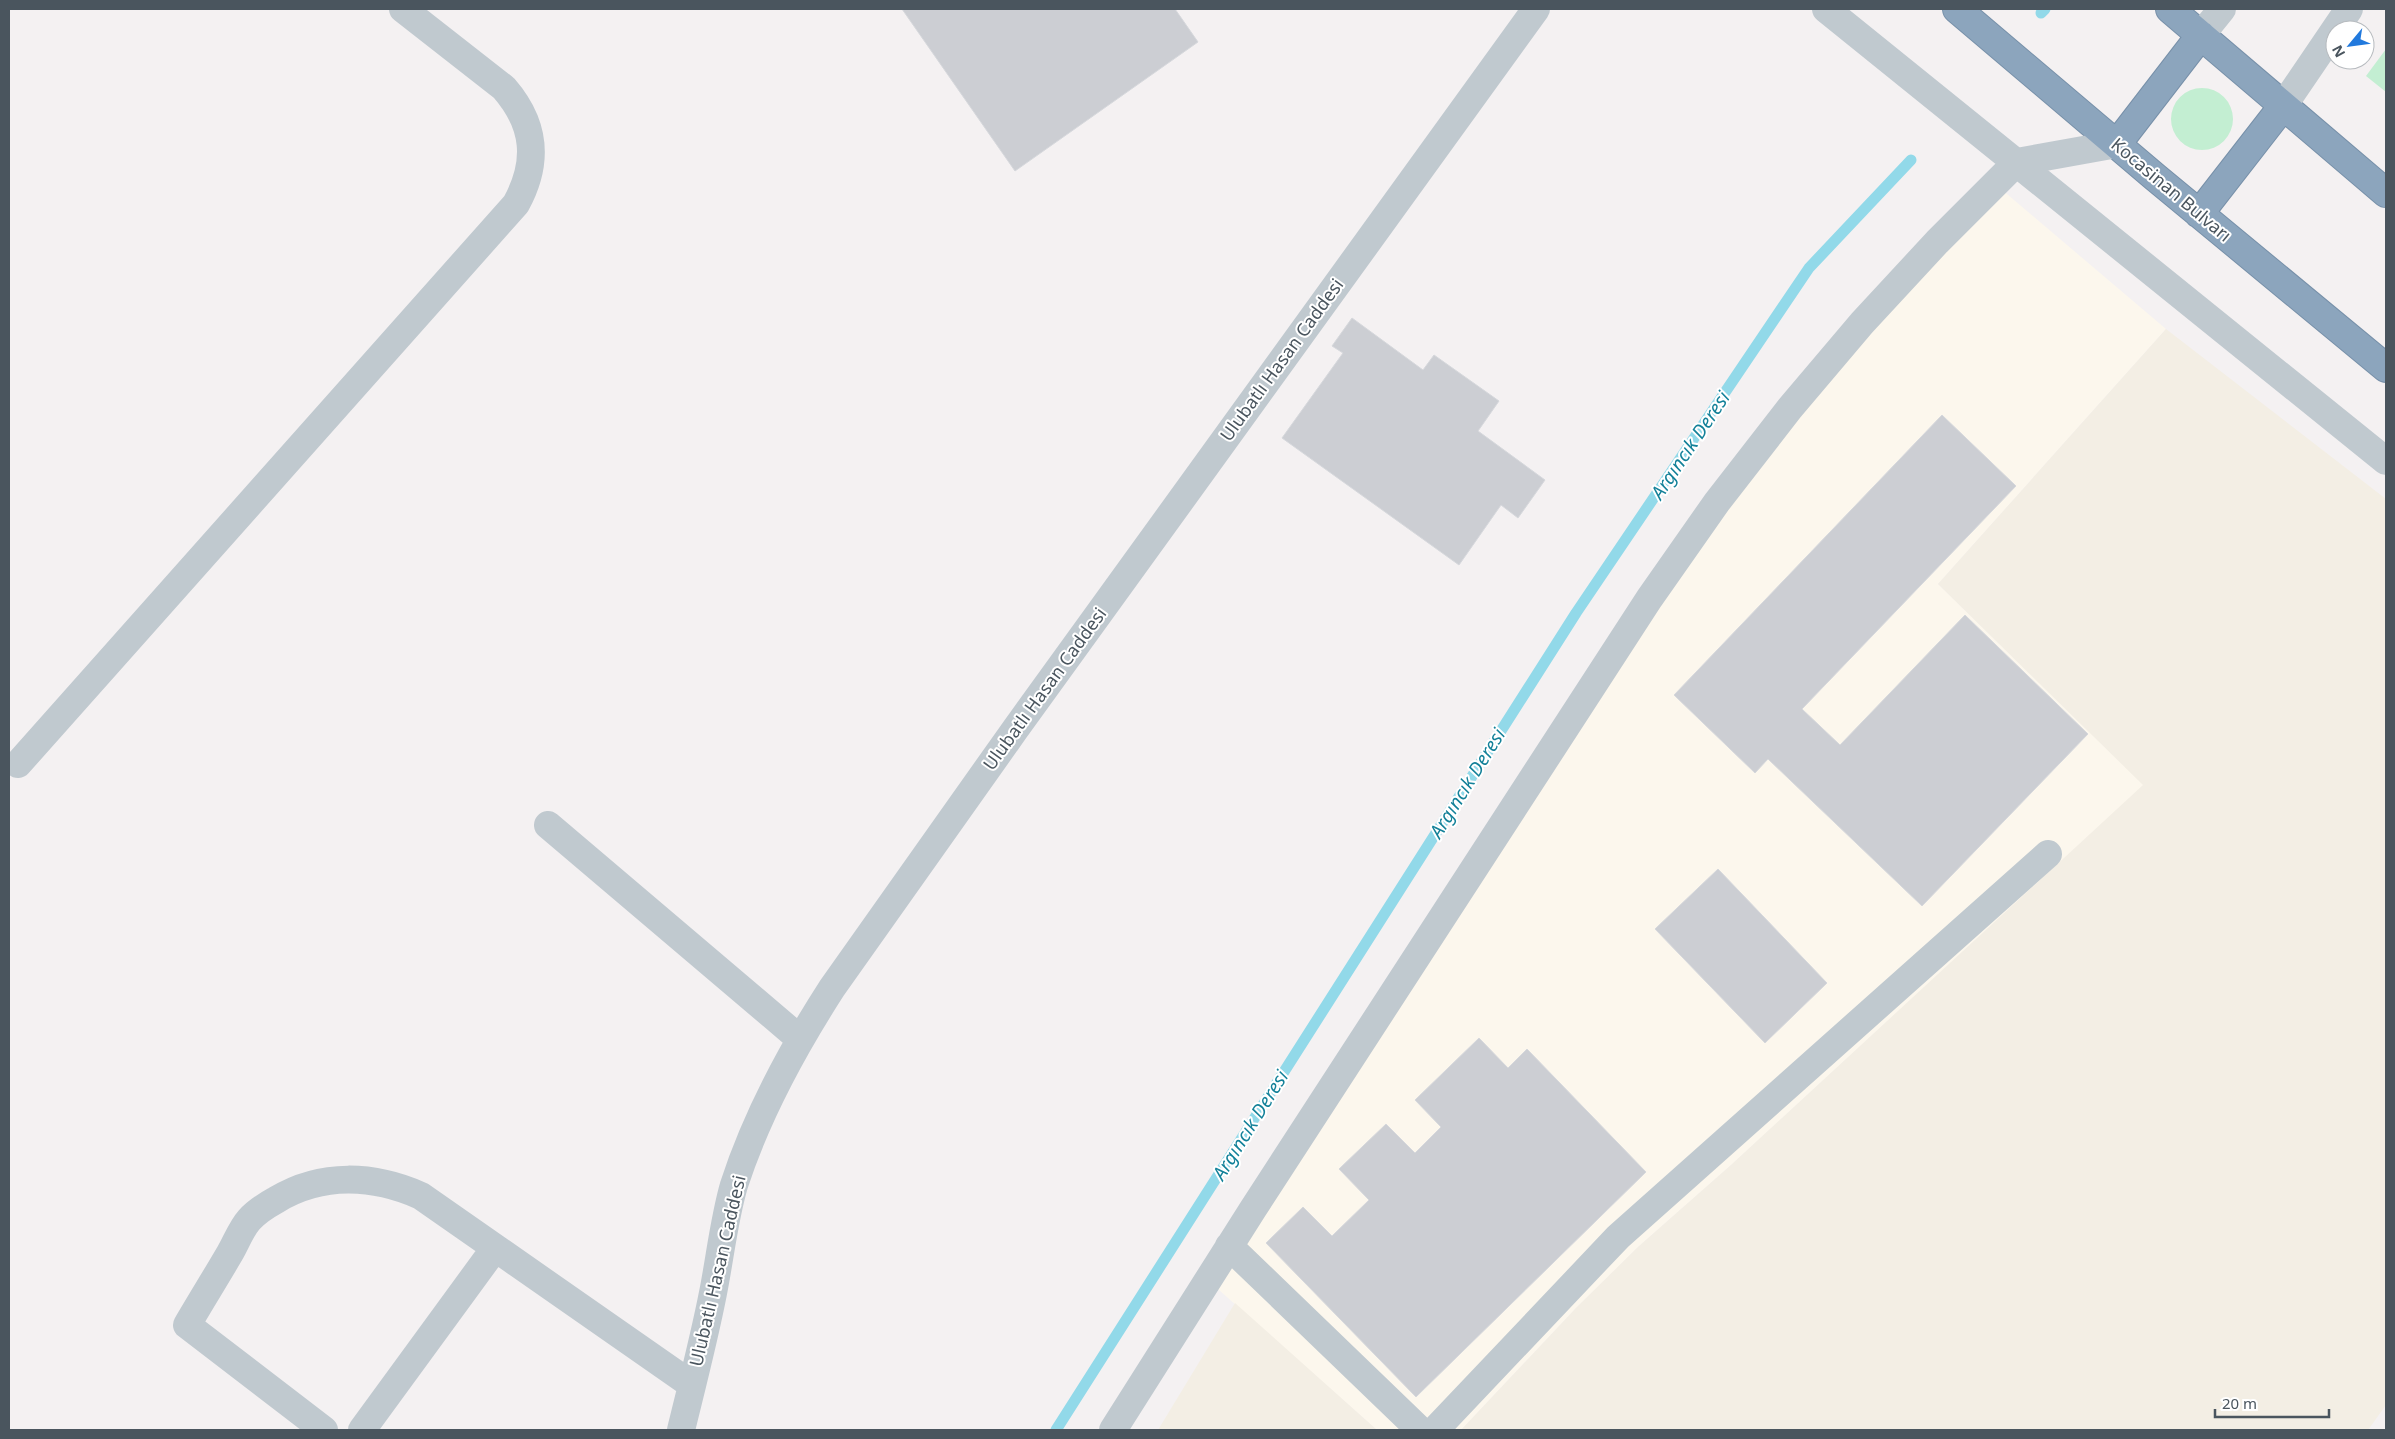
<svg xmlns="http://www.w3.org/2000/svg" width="2395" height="1439" viewBox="0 0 2395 1439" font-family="'Noto Sans',sans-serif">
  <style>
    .commercial { fill: #fcf7ed }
    .green { fill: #c3eed2 }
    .sand { fill: #f3eee4 }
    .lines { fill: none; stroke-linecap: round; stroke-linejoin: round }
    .stream { stroke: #92d9e9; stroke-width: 11 }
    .building { fill: #ccced3; stroke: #d6d8dc }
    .highway-casing { stroke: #7790a9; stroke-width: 30 }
    .street { stroke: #c0c9cf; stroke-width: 28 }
    .highway { stroke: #8ca5bd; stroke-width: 28 }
    .labels { text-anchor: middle; stroke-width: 4; stroke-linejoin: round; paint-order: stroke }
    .street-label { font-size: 18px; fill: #4a555e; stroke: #fff }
    .water-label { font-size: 19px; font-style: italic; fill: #138199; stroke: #fff }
  </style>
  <rect width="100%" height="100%" fill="#f4f1f2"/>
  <path class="commercial" d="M1994,183L2166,329L1938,584L2144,785L1731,1165L1638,1247L1576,1308L1461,1430H1377L1210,1282L1383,996L1769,452Z"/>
  <path class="green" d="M2386,49V92L2366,76Z
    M2171 119a31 31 0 1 1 62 0a31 31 0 1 1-62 0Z"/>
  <path class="sand" d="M2166,329L2386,499V1405L2368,1430H1461L1576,1308L1638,1247L1731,1165L2143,785L1938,584Z
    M1235,1303L1377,1430H1158Z"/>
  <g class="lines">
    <path class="stream" d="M2041,13L2045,9
      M1056,1430L1576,613L1809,268L1911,160"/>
  </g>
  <path class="building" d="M902,9H1175L1198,42L1015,171Z
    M1352,318L1423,370L1434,355L1499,401L1478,431L1545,480L1518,518L1501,505L1459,565L1282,438L1343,353L1332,346Z
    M1942,415L2016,486L1802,709L1840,745L1965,615L2088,734L1922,906L1768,759L1755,773L1674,695Z
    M1718,869L1827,983L1765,1043L1655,929Z
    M1479,1038L1508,1068L1527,1049L1646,1172L1416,1397L1266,1243L1303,1207L1332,1236L1369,1200L1339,1169L1386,1124L1415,1153L1441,1127L1415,1100Z"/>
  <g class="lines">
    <g class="highway-casing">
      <path id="highway" d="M1957,9L2155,177L2386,368
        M2170,9L2386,193
        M2117,144L2201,35
        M2199,214L2283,106"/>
    </g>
    <path class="street" d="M1826,9L2386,461
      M2201,35L2222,9
      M2283,106L2349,9
      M18,764L516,204C539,162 536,125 504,88L403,9
      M548,825L800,1039
      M1229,1246L1420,1430
      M324,1430L187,1325C201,1301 216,1277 230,1253C236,1243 241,1229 249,1220C256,1212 267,1205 276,1200C322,1172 374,1175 421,1196L692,1385
      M362,1430L495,1248
      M681,1430C692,1385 704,1339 713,1293C720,1258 724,1219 734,1185C757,1114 792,1050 832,988L1014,731L1536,9
      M1113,1430L1253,1209L1649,599L1717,502L1790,408L1862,323L1937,242L2017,162L2117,144
      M1435,1430L1618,1237L2048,854"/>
    <use href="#highway" class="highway"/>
  </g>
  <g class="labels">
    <g class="street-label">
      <text transform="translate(2171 190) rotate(40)" y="6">Kocasinan Bulvarı</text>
      <text transform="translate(1282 360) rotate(-54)" y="6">Ulubatlı Hasan Caddesi</text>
      <text transform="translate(1045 689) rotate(-54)" y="6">Ulubatlı Hasan Caddesi</text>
      <text transform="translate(718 1271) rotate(-77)" y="6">Ulubatlı Hasan Caddesi</text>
    </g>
    <g class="water-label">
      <text transform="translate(1690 445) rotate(-56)" y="7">Argıncık Deresi</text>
      <text transform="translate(1467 783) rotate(-58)" y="7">Argıncık Deresi</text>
      <text transform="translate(1250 1125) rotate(-58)" y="7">Argıncık Deresi</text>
    </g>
  </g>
  <rect width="2395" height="1439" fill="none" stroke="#4a555e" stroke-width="20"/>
  <g transform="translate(2350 45) rotate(241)"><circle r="24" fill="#ffffff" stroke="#b7bbbf"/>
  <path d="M0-4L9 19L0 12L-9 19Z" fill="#2179dd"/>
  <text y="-8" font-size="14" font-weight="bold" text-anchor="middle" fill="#4a555e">N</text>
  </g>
  <path d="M2215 1409v8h114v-8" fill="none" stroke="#4a555e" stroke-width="2.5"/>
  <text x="2222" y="1409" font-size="15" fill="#4a555e" stroke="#ffffff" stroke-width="4" paint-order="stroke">20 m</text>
</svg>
